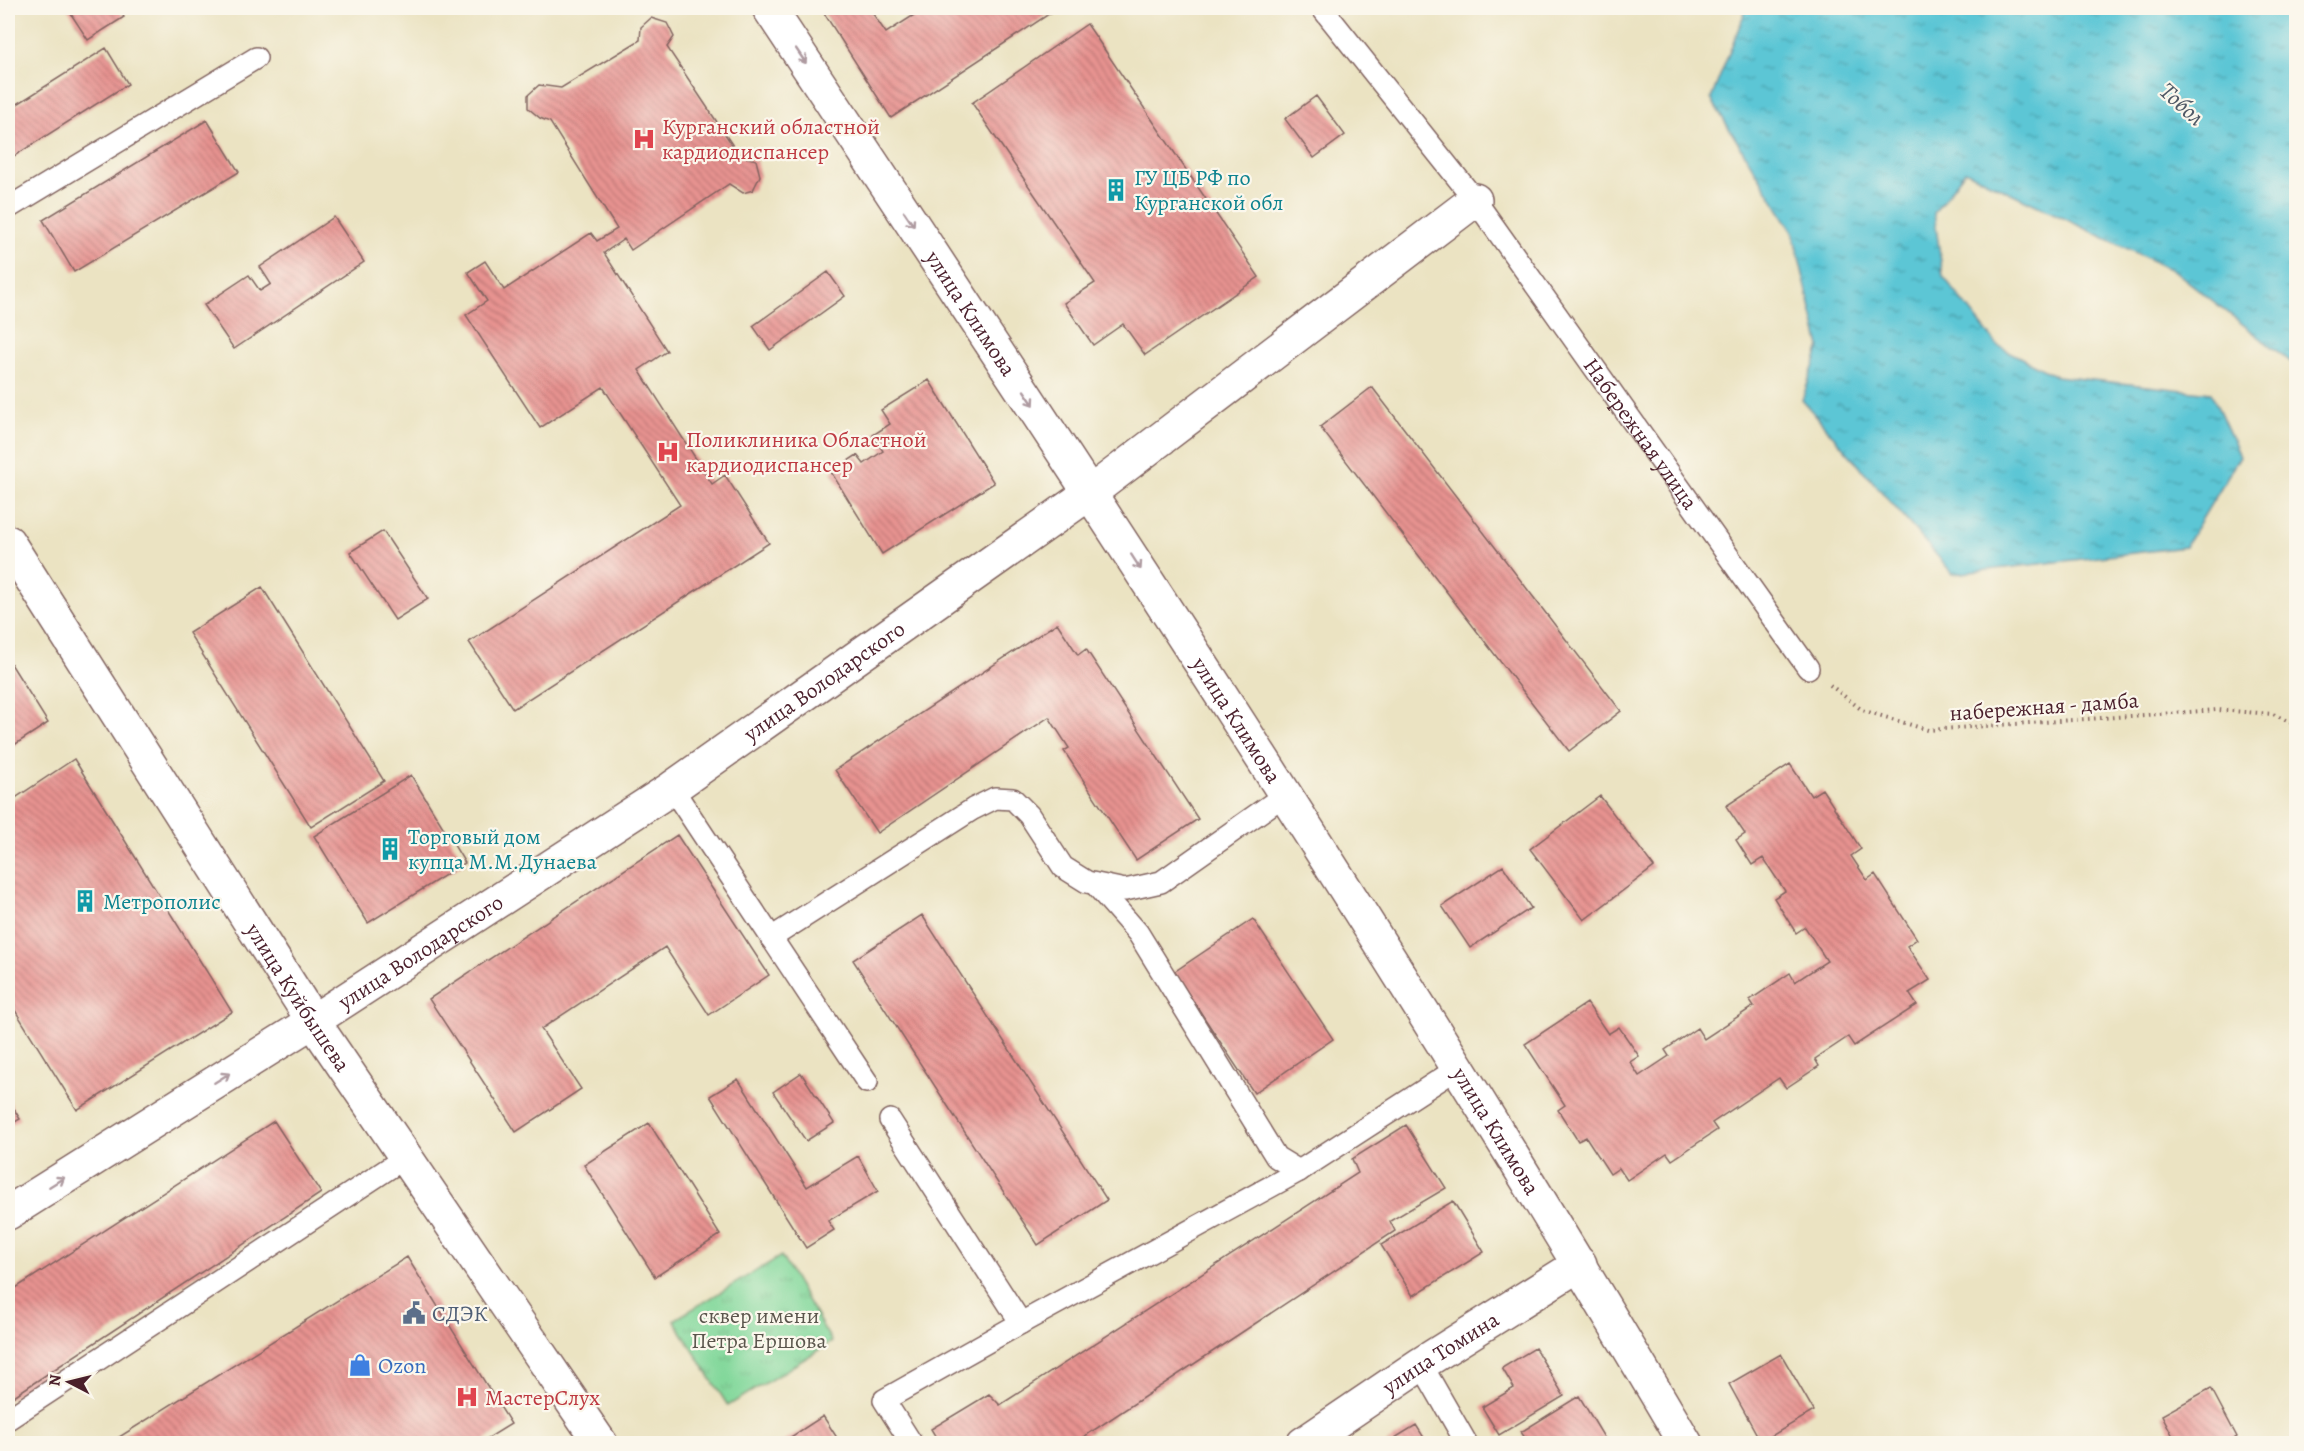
<svg xmlns="http://www.w3.org/2000/svg" width="2304" height="1451" viewBox="0 0 2304 1451" font-family="Alegreya,serif">
  <style>
    .park { fill: url(#park-tufts); stroke: #667c63; stroke-width: 1.5 }
    .water { fill: url(#water-ripples); stroke: #527280; stroke-width: 1.5 }
    .building { fill: url(#building-back-hatch) }
    .lines { fill: none; stroke-linecap: round; stroke-linejoin: round }
    .lane-casing { stroke: #826460; stroke-width: 24 }
    .street-casing { stroke: #826460; stroke-width: 36 }
    .secondary-casing { stroke: #826460; stroke-width: 36 }
    .primary-casing { stroke: #826460; stroke-width: 36 }
    .path { stroke: #826460; stroke-width: 4; stroke-dasharray: 1.5 4.5; stroke-linecap: butt }
    .lane { stroke: #fff; stroke-width: 21 }
    .street { stroke: #fff; stroke-width: 33 }
    .secondary { stroke: #fff; stroke-width: 33 }
    .primary { stroke: #fff; stroke-width: 33 }
    .oneway { stroke: #ae9aa0 }
    .labels { text-anchor: middle; stroke-width: 4.5; stroke-linejoin: round; paint-order: stroke }
    .health-label { font-size: 22px; fill: #be3a42; stroke: #fbf7ec; text-anchor: start }
    .culture-label { font-size: 22px; fill: #0d838f; stroke: #fbf7ec; text-anchor: start }
    .street-label { font-size: 22px; fill: #4a1f2b; stroke: #fbf7ec }
    .service-label { font-size: 22px; fill: #4e5e75; stroke: #fbf7ec; text-anchor: start }
    .park-label { font-size: 22px; fill: #5b564d; stroke: #fbf7ec }
    .shop-label { font-size: 22px; fill: #366cbe; stroke: #fbf7ec; text-anchor: start }
    .water-label { font-size: 24px; font-style: italic; fill: #505966; stroke: #fbf7ec }
  </style>
  <defs>
    <pattern id="park-tufts" width="24" height="20" patternUnits="userSpaceOnUse" patternTransform="scale(1.5)"><rect width="24" height="20" fill="#83d89b"/><path d="M3 7l-1-3M5 7V3M7 7l1-3M15 17l-1-3M17 17v-4M19 17l1-3" fill="none" stroke="#73b986"/></pattern>
    <pattern id="water-ripples" width="26" height="14" patternUnits="userSpaceOnUse" patternTransform="scale(1.5)"><rect width="26" height="14" fill="#5bc6d5"/><path d="M2 4q2-2 4 0t4 0M15 11q2-2 4 0t4 0" fill="none" stroke="#4da0ad"/></pattern>
    <pattern id="building-back-hatch" width="6" height="6" patternUnits="userSpaceOnUse" patternTransform="scale(1.5)"><rect width="6" height="6" fill="#e79390"/><path d="M-1 5l2 2M0 0l6 6M5-1l2 2" fill="none" stroke="#bd7776"/></pattern>
  </defs>
  <rect width="100%" height="100%" fill="#fbf7ec"/>
  <filter id="ink" filterUnits="userSpaceOnUse"><feTurbulence type="fractalNoise" baseFrequency=".0167" numOctaves="2"/><feDisplacementMap in="SourceGraphic" scale="12" xChannelSelector="R" yChannelSelector="G"/><feConvolveMatrix kernelMatrix="1 2 1 2 8 2 1 2 1" color-interpolation-filters="sRGB"/></filter>
  <filter id="wash" filterUnits="userSpaceOnUse"><feTurbulence type="fractalNoise" baseFrequency=".008" numOctaves="4" result="noise"/><feDisplacementMap in="SourceGraphic" scale="24" xChannelSelector="R" yChannelSelector="G"/><feGaussianBlur stdDeviation="1.35" result="paint"/><feColorMatrix in="noise" values="0 0 0 0 0 0 0 0 0 0 0 0 0 0 0 0 0 1.4 0 .05"/><feComposite in="paint" operator="in"/></filter>
  <g filter="url(#wash)">
    <rect width="100%" height="100%" fill="#ebe3c2"/>
    <path class="park" d="M781,1256L832,1342L728,1406L674,1320Z"/>
    <path class="water" d="M1741,8H2296V366L2176,272L1965,171L1934,213L1943,276L1998,346L2056,376L2211,393L2240,456L2185,547L1953,574L1802,400L1820,347L1793,232L1711,99L1745,12Z"/>
    <g id="blocks">
      <path class="building" d="M67,8H118L124,17L88,40Z
        M825,8H869L886,33L925,8H1058L891,118L822,10Z
        M651,18L667,23L674,37L667,47L739,155L756,160L760,176L753,190L743,193L729,184L631,250L624,239L604,253L667,351L639,370L712,484L725,475L769,543L513,709L469,642L680,505L603,387L540,428L466,315L487,301L468,272L485,261L504,290L591,233L597,241L617,229L550,122L540,118L528,108V95L539,85L561,88L640,40L641,27Z
        M1087,24L1259,277L1145,355L1123,324L1093,345L1064,303L1095,283L972,103Z
        M106,48L128,84L8,160V110Z
        M1316,96L1345,135L1314,158L1285,119Z
        M207,120L239,172L74,272L43,220Z
        M334,217L364,262L234,349L204,305L249,275L260,291L271,284L260,267Z
        M828,272L845,296L770,350L753,326Z
        M929,380L994,483L882,554L831,472L857,455L864,464L883,451L873,435L890,424L881,410Z
        M1372,387L1621,711L1569,751L1320,427Z
        M383,531L428,599L395,620L350,552Z
        M262,587L384,781L311,827L189,633Z
        M1057,623L1078,655L1086,649L1198,819L1136,860L1064,751L1069,748L1049,717L877,833L835,770Z
        M8,659L48,723L8,749Z
        M74,759L232,1012L77,1110L8,999V803Z
        M1790,764L1811,796L1822,789L1861,849L1851,856L1867,880L1875,874L1917,939L1907,946L1930,980L1909,993L1917,1005L1854,1046L1848,1037L1815,1059L1819,1066L1786,1088L1779,1078L1712,1123L1717,1130L1672,1160L1667,1153L1627,1180L1619,1168L1610,1174L1586,1137L1578,1141L1558,1110L1565,1105L1525,1044L1587,1003L1608,1034L1619,1027L1639,1056L1630,1062L1639,1076L1669,1056L1665,1050L1697,1028L1704,1039L1754,1006L1750,1000L1790,973L1795,982L1827,961L1805,927L1796,933L1774,898L1785,891L1763,858L1752,865L1736,840L1745,834L1726,806Z
        M411,775L465,863L368,923L314,836Z
        M1600,796L1654,867L1584,920L1530,849Z
        M677,835L769,975L709,1015L665,947L541,1029L581,1089L516,1132L429,999Z
        M1503,866L1531,908L1470,948L1442,906Z
        M922,915L1107,1200L1038,1245L853,960Z
        M1253,919L1333,1039L1254,1093L1174,972Z
        M801,1073L834,1123L806,1141L773,1092Z
        M738,1079L807,1187L858,1156L878,1191L828,1221L834,1230L806,1248L710,1096Z
        M8,1099L20,1119L8,1126Z
        M274,1121L321,1193L8,1400V1293Z
        M649,1123L720,1235L655,1277L584,1165Z
        M1406,1125L1446,1188L1390,1221L1395,1231L1073,1444H940L931,1429L989,1394L1000,1405L1358,1173L1352,1159Z
        M1453,1201L1484,1252L1413,1296L1381,1245Z
        M407,1257L511,1424L488,1438L480,1444H108Z
        M1535,1348L1564,1396L1499,1435L1482,1407L1514,1388L1502,1368Z
        M1781,1354L1814,1411L1761,1442L1729,1384Z
        M2211,1388L2237,1437L2225,1444H2177L2162,1415Z
        M1579,1396L1608,1444H1529L1521,1432Z
        M823,1416L841,1444H780Z
        M1416,1425L1428,1444H1385Z"/>
    </g>
  </g>
  <g filter="url(#ink)">
    <use href="#blocks" fill-opacity="0" stroke="#826460" stroke-width="1.5"/>
    <g class="lines">
      <g class="lane-casing">
        <g id="lane">
          <path id="s1" d="M1322,8L1475,200L1808,668"/>
          <path d="M8,208L256,58"/>
          <path d="M672,788L867,1082"/>
          <path d="M1095,884L1138,933L1276,1157L1299,1171"/>
          <path d="M771,938L973,809L995,798L1013,799L1029,815L1063,867L1087,882L1125,890L1161,882L1286,794"/>
          <path d="M890,1120L1021,1323L884,1400L912,1444"/>
          <path d="M1021,1323L1299,1171L1458,1068"/>
          <path d="M1421,1364L1467,1444"/>
          <path d="M8,1419L406,1157"/>
        </g>
      </g>
      <g class="street-casing">
        <g id="street">
          <path id="s2" d="M769,8C1083,480 1397,954 1686,1444"/>
          <path id="s3" d="M313,1021L672,788L1091,492L1475,200"/>
          <path id="s4" d="M1303,1444L1421,1364L1580,1264"/>
        </g>
      </g>
      <g class="secondary-casing">
        <path id="secondary" d="M8,1213L313,1021"/>
      </g>
      <g class="primary-casing">
        <g id="primary">
          <path id="s5" d="M8,542L313,1021L601,1444"/>
        </g>
      </g>
      <path class="path" d="M1830,685L1862,710L1928,730L2217,710L2273,714L2296,725"/>
      <use href="#lane" class="lane"/>
      <use href="#street" class="street"/>
      <use href="#secondary" class="secondary"/>
      <use href="#primary" class="primary"/>
    </g>
    <defs><path id="oneway-shaft" d="M-6 0H5M1.5-3L5.5 0L1.5 3" fill="none" stroke-width="1.6" stroke-linecap="round" stroke-linejoin="round" transform="scale(1.5)"/></defs>
    <g class="oneway">
      <use href="#oneway-shaft" transform="translate(801 56) rotate(56)"/>
      <use href="#oneway-shaft" transform="translate(909 219) rotate(56)"/>
      <use href="#oneway-shaft" transform="translate(1029 398) rotate(56)"/>
      <use href="#oneway-shaft" transform="translate(1136 562) rotate(57)"/>
      <use href="#oneway-shaft" transform="translate(222 1078) rotate(-32)"/>
      <use href="#oneway-shaft" transform="translate(57 1182) rotate(-32)"/>
    </g>
  </g>
  <defs>
    <g id="hospital-bare" transform="scale(1.8)"><path d="M-5-5h3v3.5h4V-5h3V5h-3V1.5h-4V5h-3Z" fill="#e0444e" stroke="#fbf7ec" stroke-width="2.5" paint-order="stroke"/></g>
    <g id="building-bare" transform="scale(1.8)"><path d="M-4-6H4V6H1V3H-1V6H-4ZM-2.5-4.3h1.7v1.8h-1.7ZM.8-4.3h1.7v1.8H.8ZM-2.5-1h1.7V.8h-1.7ZM.8-1h1.7V.8H.8Z" fill="#0f9aa8" stroke="#fbf7ec" stroke-width="2.5" paint-order="stroke"/></g>
    <g id="civic-bare" transform="scale(1.8)"><path d="M-.6-6.5H3V-4.5H.6V-3L4-1V1h2V6H-6V1h2V-1L-.6-3ZM-1.2 2.5V6h2.4V2.5Z" fill="#5c6f8a" stroke="#fbf7ec" stroke-width="2.5" paint-order="stroke"/></g>
    <g id="shop-bare" transform="scale(1.8)"><path d="M-5-2.5h2.3a2.7 3.5 0 0 1 5.4 0H5L5.5 6h-11ZM-1.5-2.5h3a1.5 2.3 0 0 0-3 0Z" fill="#3f7fe0" stroke="#fbf7ec" stroke-width="2.5" paint-order="stroke"/></g>
  </defs>
  <g fill-rule="evenodd">
    <use href="#hospital-bare" x="644" y="139"/>
    <use href="#building-bare" x="1116" y="190"/>
    <use href="#hospital-bare" x="668" y="452"/>
    <use href="#building-bare" x="390" y="849"/>
    <use href="#building-bare" x="85" y="901"/>
    <use href="#civic-bare" x="414" y="1313"/>
    <use href="#shop-bare" x="360" y="1365"/>
    <use href="#hospital-bare" x="467" y="1397"/>
  </g>
  <g class="labels">
    <g class="health-label">
      <text x="662" y="134">Курганский областной<tspan x="662" dy="25">кардиодиспансер</tspan></text>
      <text x="686" y="447">Поликлиника Областной<tspan x="686" dy="25">кардиодиспансер</tspan></text>
      <text x="485" y="1405">МастерСлух</text>
    </g>
    <g class="culture-label">
      <text x="1134" y="185">ГУ ЦБ РФ по<tspan x="1134" dy="25">Курганской обл</tspan></text>
      <text x="408" y="844">Торговый дом<tspan x="408" dy="25">купца М.М.Дунаева</tspan></text>
      <text x="103" y="909">Метрополис</text>
    </g>
    <g class="street-label">
      <text dy="8" stroke="none"><textPath href="#s2" startOffset="366">улица Климова</textPath></text>
      <text dy="8" stroke="none"><textPath href="#s1" startOffset="532">Набережная улица</textPath></text>
      <text dy="8" stroke="none"><textPath href="#s3" startOffset="614">улица Володарского</textPath></text>
      <text transform="translate(2044 706) rotate(-4)" y="8">набережная - дамба</text>
      <text dy="8" stroke="none"><textPath href="#s2" startOffset="852">улица Климова</textPath></text>
      <text dy="8" stroke="none"><textPath href="#s3" startOffset="128">улица Володарского</textPath></text>
      <text dy="8" stroke="none"><textPath href="#s5" startOffset="540">улица Куйбышева</textPath></text>
      <text dy="8" stroke="none"><textPath href="#s2" startOffset="1338">улица Климова</textPath></text>
      <text dy="8" stroke="none"><textPath href="#s4" startOffset="165">улица Томина</textPath></text>
    </g>
    <g class="service-label">
      <text x="432" y="1321">СДЭК</text>
    </g>
    <g class="park-label">
      <text x="759" y="1323">сквер имени<tspan x="759" dy="25">Петра Ершова</tspan></text>
    </g>
    <g class="shop-label">
      <text x="378" y="1373">Ozon</text>
    </g>
    <g class="water-label">
      <text transform="translate(2182 104) rotate(42)" y="8">Тобол</text>
    </g>
  </g>
  <rect width="2304" height="1451" fill="none" stroke="#fbf7ec" stroke-width="30"/>
  <g transform="translate(69 1382) rotate(277)" stroke="#fbf7ec" stroke-width="4.5" paint-order="stroke">
  <path d="M0-4.5L10 22L0 15L-10 22Z" fill="#4a1f2b"/>
  <text y="-9" font-size="16" font-weight="bold" text-anchor="middle" fill="#4a1f2b">N</text>
  </g>
</svg>
